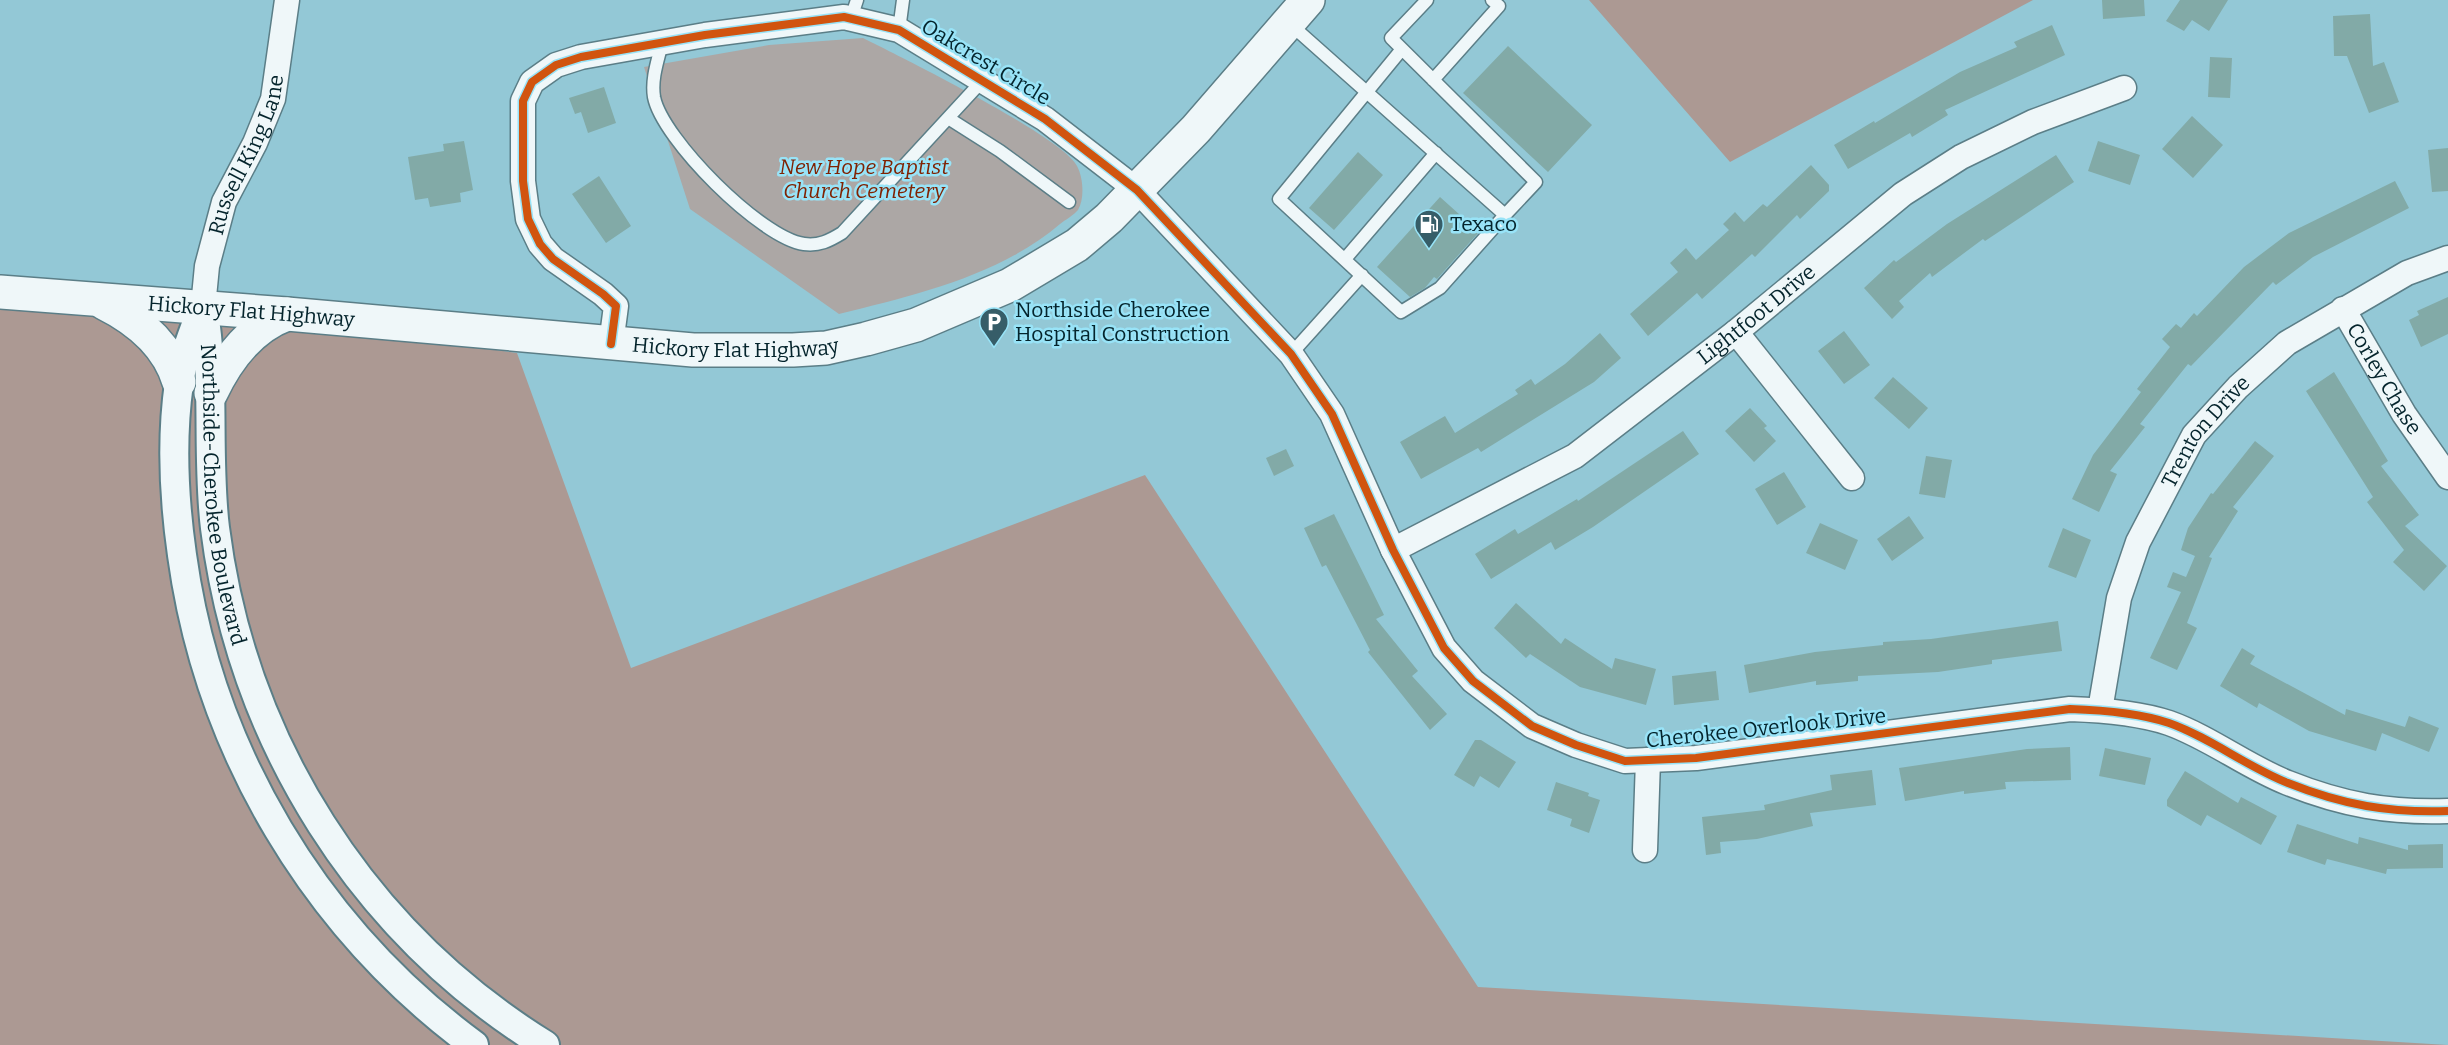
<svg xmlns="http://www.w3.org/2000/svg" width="2448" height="1045" viewBox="0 0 2448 1045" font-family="Bitter,serif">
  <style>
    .green { fill: #aca7a5 }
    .forest { fill: #ac9993 }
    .building { fill: #82aaa7 }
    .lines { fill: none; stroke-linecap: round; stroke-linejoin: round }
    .service-casing { stroke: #5b7e87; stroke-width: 15 }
    .minor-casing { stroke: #5b7e87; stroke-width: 27 }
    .tertiary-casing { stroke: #5b7e87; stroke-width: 32 }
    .primary-casing { stroke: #5b7e87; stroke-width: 36 }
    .service { stroke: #eff7f9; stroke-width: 12 }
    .minor { stroke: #eff7f9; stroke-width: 24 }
    .tertiary { stroke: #eff7f9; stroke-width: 28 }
    .primary { stroke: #eff7f9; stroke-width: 33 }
    .cycleway-casing { stroke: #98e3f7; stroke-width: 11 }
    .cycleway { stroke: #d1540f; stroke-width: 8 }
    .labels { text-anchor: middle; stroke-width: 5; stroke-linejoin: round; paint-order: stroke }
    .street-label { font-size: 21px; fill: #04242c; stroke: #98e3f7 }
    .park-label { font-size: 21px; font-style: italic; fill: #802202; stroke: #98e3f7 }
    .poi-label { font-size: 21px; fill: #04242c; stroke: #98e3f7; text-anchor: start }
  </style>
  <rect width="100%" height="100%" fill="#93c8d6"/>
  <path class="green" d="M863,38C899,56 1063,137 1077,166C1083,177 1085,198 1078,210C1074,215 1065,220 1060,224C999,276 915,295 839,314L690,209L644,67L769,45Z"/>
  <path class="forest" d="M1589,0H2033L1730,162Z
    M0,299L203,307L517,353L631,668L1145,475L1478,987L2448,1045H0Z"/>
  <path class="building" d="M2102,0H2144L2145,16L2103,19Z
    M2180,0H2228L2209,31L2192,20L2184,31L2166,21Z
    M2370,14L2373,66L2384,62L2399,102L2369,113L2347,56H2334L2333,16Z
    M2052,25L2065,55L1945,110L1948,115L1912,137L1910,133L1848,169L1834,145L1874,121L1875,123L1960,72L2017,47L2014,42Z
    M1508,46L1592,125L1548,172L1463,93Z
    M2210,57L2232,58L2230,98L2208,97Z
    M604,87L616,123L588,133L581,112L575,114L569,98Z
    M2192,116L2223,145L2193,178L2162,149Z
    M464,141L473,190L460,193L461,202L430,207L428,198L415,200L408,157L444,151L443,144Z
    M2098,141L2140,155L2130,185L2088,171Z
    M2448,148V191L2432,192L2428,150Z
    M1358,152L1383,175L1334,230L1309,208Z
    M2056,155L2074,182L1985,241L1983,239L1932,277L1930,273L1899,301L1904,307L1892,319L1864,288L1894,260L1896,262L1947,224Z
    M1811,165L1829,185V191L1800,219L1797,215L1755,257L1752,254L1702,299L1697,293L1648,336L1630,314L1678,272L1670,263L1686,248L1696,260L1729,230L1723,224L1735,212L1744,222L1763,204L1767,207Z
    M599,176L631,226L606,243L572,194Z
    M2395,181L2409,208L2313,257L2276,285L2273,282L2191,366L2188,364L2140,424L2145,427L2110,471L2117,474L2099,512L2072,499L2093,455L2141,392L2137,389L2170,347L2162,339L2176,324L2181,328L2194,313L2197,316L2244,267L2289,233Z
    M1440,197L1479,232L1437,279L1434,277L1425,288L1410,297L1377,267Z
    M2448,297V334L2421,347L2409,320L2419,315L2417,311Z
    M1844,331L1870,365L1844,384L1818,351Z
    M1600,333L1621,358L1594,382L1481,452L1478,448L1421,479L1400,442L1445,416L1455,433L1518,394L1515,390L1531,379L1535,385L1565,364Z
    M2334,372L2388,461L2381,466L2419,515L2405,526L2447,566L2424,591L2393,562L2404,550L2367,502L2373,497L2306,391Z
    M1893,377L1928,408L1909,429L1874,398Z
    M1750,408L1767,426L1764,428L1776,441L1754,462L1725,431Z
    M1683,431L1699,454L1593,527L1555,550L1551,542L1491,579L1475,554L1515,529L1518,534L1577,499L1578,501Z
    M2255,441L2274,456L2233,507L2238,511L2209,557L2212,558L2187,623L2197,628L2177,670L2150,658L2181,592L2167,587L2173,572L2186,577L2195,556L2181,550L2188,528L2211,493L2213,494Z
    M1286,449L1294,466L1274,476L1266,458Z
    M1926,456L1952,460L1945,498L1919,494Z
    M1784,472L1806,507L1777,525L1755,489Z
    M1334,514L1384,615L1376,619L1418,671L1412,676L1447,714L1430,730L1368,652L1370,650L1326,565L1322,567L1304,528Z
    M1909,516L1924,538L1892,561L1877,539Z
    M1820,523L1858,540L1845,570L1806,553Z
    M2063,528L2091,540L2076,578L2048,567Z
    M1516,603L1561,644L1565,638L1612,669L1615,658L1656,669L1646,705L1580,687L1530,654L1526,658L1494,628Z
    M2058,621L2062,651L1992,660V664L1938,672L1858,676V681L1816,685V681L1749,693L1744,665L1815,652L1883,645V642L1931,639Z
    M2242,648L2255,656L2250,664L2345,715L2346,709L2405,727L2409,716L2439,728L2429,752L2382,733L2376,751L2309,731L2259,703L2257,708L2220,686Z
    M1716,671L1719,700L1674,705L1672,676Z
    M1475,740H1481L1516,762L1499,788L1480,776L1474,787L1454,775Z
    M2070,747L2071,780L2005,782L2006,789L1964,794V791L1905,801L1899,768L2027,749Z
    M2105,748L2151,758L2145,785L2099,776Z
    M1872,770L1876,805L1810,813L1813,826L1757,839L1720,842L1721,853L1706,855L1702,817L1765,810L1764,805L1832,790L1830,775Z
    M2185,771L2238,803L2241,797L2277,816L2261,845L2207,815L2201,826L2167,806V800Z
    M1556,782L1589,793L1588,796L1600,800L1589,833L1570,826L1572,819L1547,810Z
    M2297,824L2358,844L2359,837L2408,850V845L2443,844V868L2387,869L2386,874L2327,859L2325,865L2287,852Z"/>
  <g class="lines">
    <g class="service-casing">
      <path id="service" d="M1427,0L1391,38L1536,182L1505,215
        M851,18L857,0
        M1289,23L1505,215L1440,288L1401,312L1279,199L1402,49
        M899,30L903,0
        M662,43C658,60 651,79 654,97C662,139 761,238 804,244C819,246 829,241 842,233L983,80
        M1433,80L1499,6L1492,0
        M948,118L1000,151L1069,202
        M1345,259L1436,153
        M1291,354L1362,275"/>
    </g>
    <g class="minor-casing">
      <g id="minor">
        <path id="s1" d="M203,307L207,266L224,202L255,143L273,99L287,0"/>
        <path id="s2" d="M2343,309L2404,414L2448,477"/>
        <path d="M1736,332L1852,478"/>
        <path d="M611,344L616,306L603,294L553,259L540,244L528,219L523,181V101L532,82L556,65L581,57L705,35L844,17L899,30L1045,119L1137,190L1291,354L1332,414L1393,550L1444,648L1473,681L1532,726L1576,745L1625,761L1696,758L2070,709C2102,710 2139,713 2169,723C2211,738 2247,767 2288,783C2343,805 2389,813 2448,811"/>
        <path id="s3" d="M1393,550L1575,456L1736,332L1903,194L1961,157L2033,122L2124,88"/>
        <path id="s4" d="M2100,710L2119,598L2138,542L2194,435L2238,387L2287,343L2407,273L2448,258"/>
        <path d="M1645,850L1648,760"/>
      </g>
    </g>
    <g class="tertiary-casing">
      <g id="tertiary">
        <path id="s5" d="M203,307C216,380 206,455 215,528C242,742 362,932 545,1045"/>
        <path d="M202,309C193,333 183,357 179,383C171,439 174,499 182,555C209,751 315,928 474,1045"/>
      </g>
    </g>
    <g class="primary-casing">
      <g id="primary">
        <path id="s6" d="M0,292L287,314L693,350H793L826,348L866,339L916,325L1010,285L1077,245L1109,218L1196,129L1308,0"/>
        <path d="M104,303C138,320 168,345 179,382"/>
        <path d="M211,393C227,359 251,327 287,314"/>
      </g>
    </g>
    <use href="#service" class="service"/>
    <use href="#minor" class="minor"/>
    <use href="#tertiary" class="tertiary"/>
    <use href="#primary" class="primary"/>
    <g class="cycleway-casing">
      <path id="cycleway" d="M611,344L616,306L603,294L553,259L540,244L528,219L523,181V101L532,82L556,65L581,57L705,35L844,17L899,30L1045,119L1137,190L1291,354L1332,414L1393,550L1444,648L1473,681L1532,726L1576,745L1625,761L1696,758L2070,709C2102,710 2139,713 2169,723C2211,738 2247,767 2288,783C2343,805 2389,813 2448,811"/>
    </g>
    <use href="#cycleway" class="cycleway"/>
  </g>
  <defs>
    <g id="fuel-pin" transform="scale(1.5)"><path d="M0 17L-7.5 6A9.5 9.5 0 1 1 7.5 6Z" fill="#365d68" stroke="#98e3f7"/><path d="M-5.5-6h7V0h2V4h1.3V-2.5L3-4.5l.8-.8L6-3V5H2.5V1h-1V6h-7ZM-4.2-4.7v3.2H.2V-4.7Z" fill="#fff"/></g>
    <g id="parking-pin" transform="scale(1.5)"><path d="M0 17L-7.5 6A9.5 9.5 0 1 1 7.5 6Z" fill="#365d68" stroke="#98e3f7"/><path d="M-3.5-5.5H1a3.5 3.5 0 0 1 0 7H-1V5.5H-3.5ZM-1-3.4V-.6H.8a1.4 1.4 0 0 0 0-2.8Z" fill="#fff"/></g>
  </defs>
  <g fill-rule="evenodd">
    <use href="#fuel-pin" x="1429" y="224"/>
    <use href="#parking-pin" x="994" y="322"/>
  </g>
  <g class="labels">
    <g class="street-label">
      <text transform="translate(986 62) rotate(31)" y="7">Oakcrest Circle</text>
      <text dy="7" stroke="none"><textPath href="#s1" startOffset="160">Russell King Lane</textPath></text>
      <text dy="7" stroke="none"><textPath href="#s6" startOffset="252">Hickory Flat Highway</textPath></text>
      <text dy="7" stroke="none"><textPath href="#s3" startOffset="435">Lightfoot Drive</textPath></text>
      <text dy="7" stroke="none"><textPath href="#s6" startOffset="738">Hickory Flat Highway</textPath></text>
      <text dy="7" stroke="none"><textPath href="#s2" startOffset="81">Corley Chase</textPath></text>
      <text dy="7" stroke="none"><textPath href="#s4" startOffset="303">Trenton Drive</textPath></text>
      <text dy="7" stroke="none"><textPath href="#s5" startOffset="189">Northside-Cherokee Boulevard</textPath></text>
      <text transform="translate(1766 728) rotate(-6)" y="7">Cherokee Overlook Drive</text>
    </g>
    <g class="park-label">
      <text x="864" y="174">New Hope Baptist<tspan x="864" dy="24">Church Cemetery</tspan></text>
    </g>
    <g class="poi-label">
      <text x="1450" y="231">Texaco</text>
      <text x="1015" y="317">Northside Cherokee<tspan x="1015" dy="24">Hospital Construction</tspan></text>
    </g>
  </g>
</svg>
